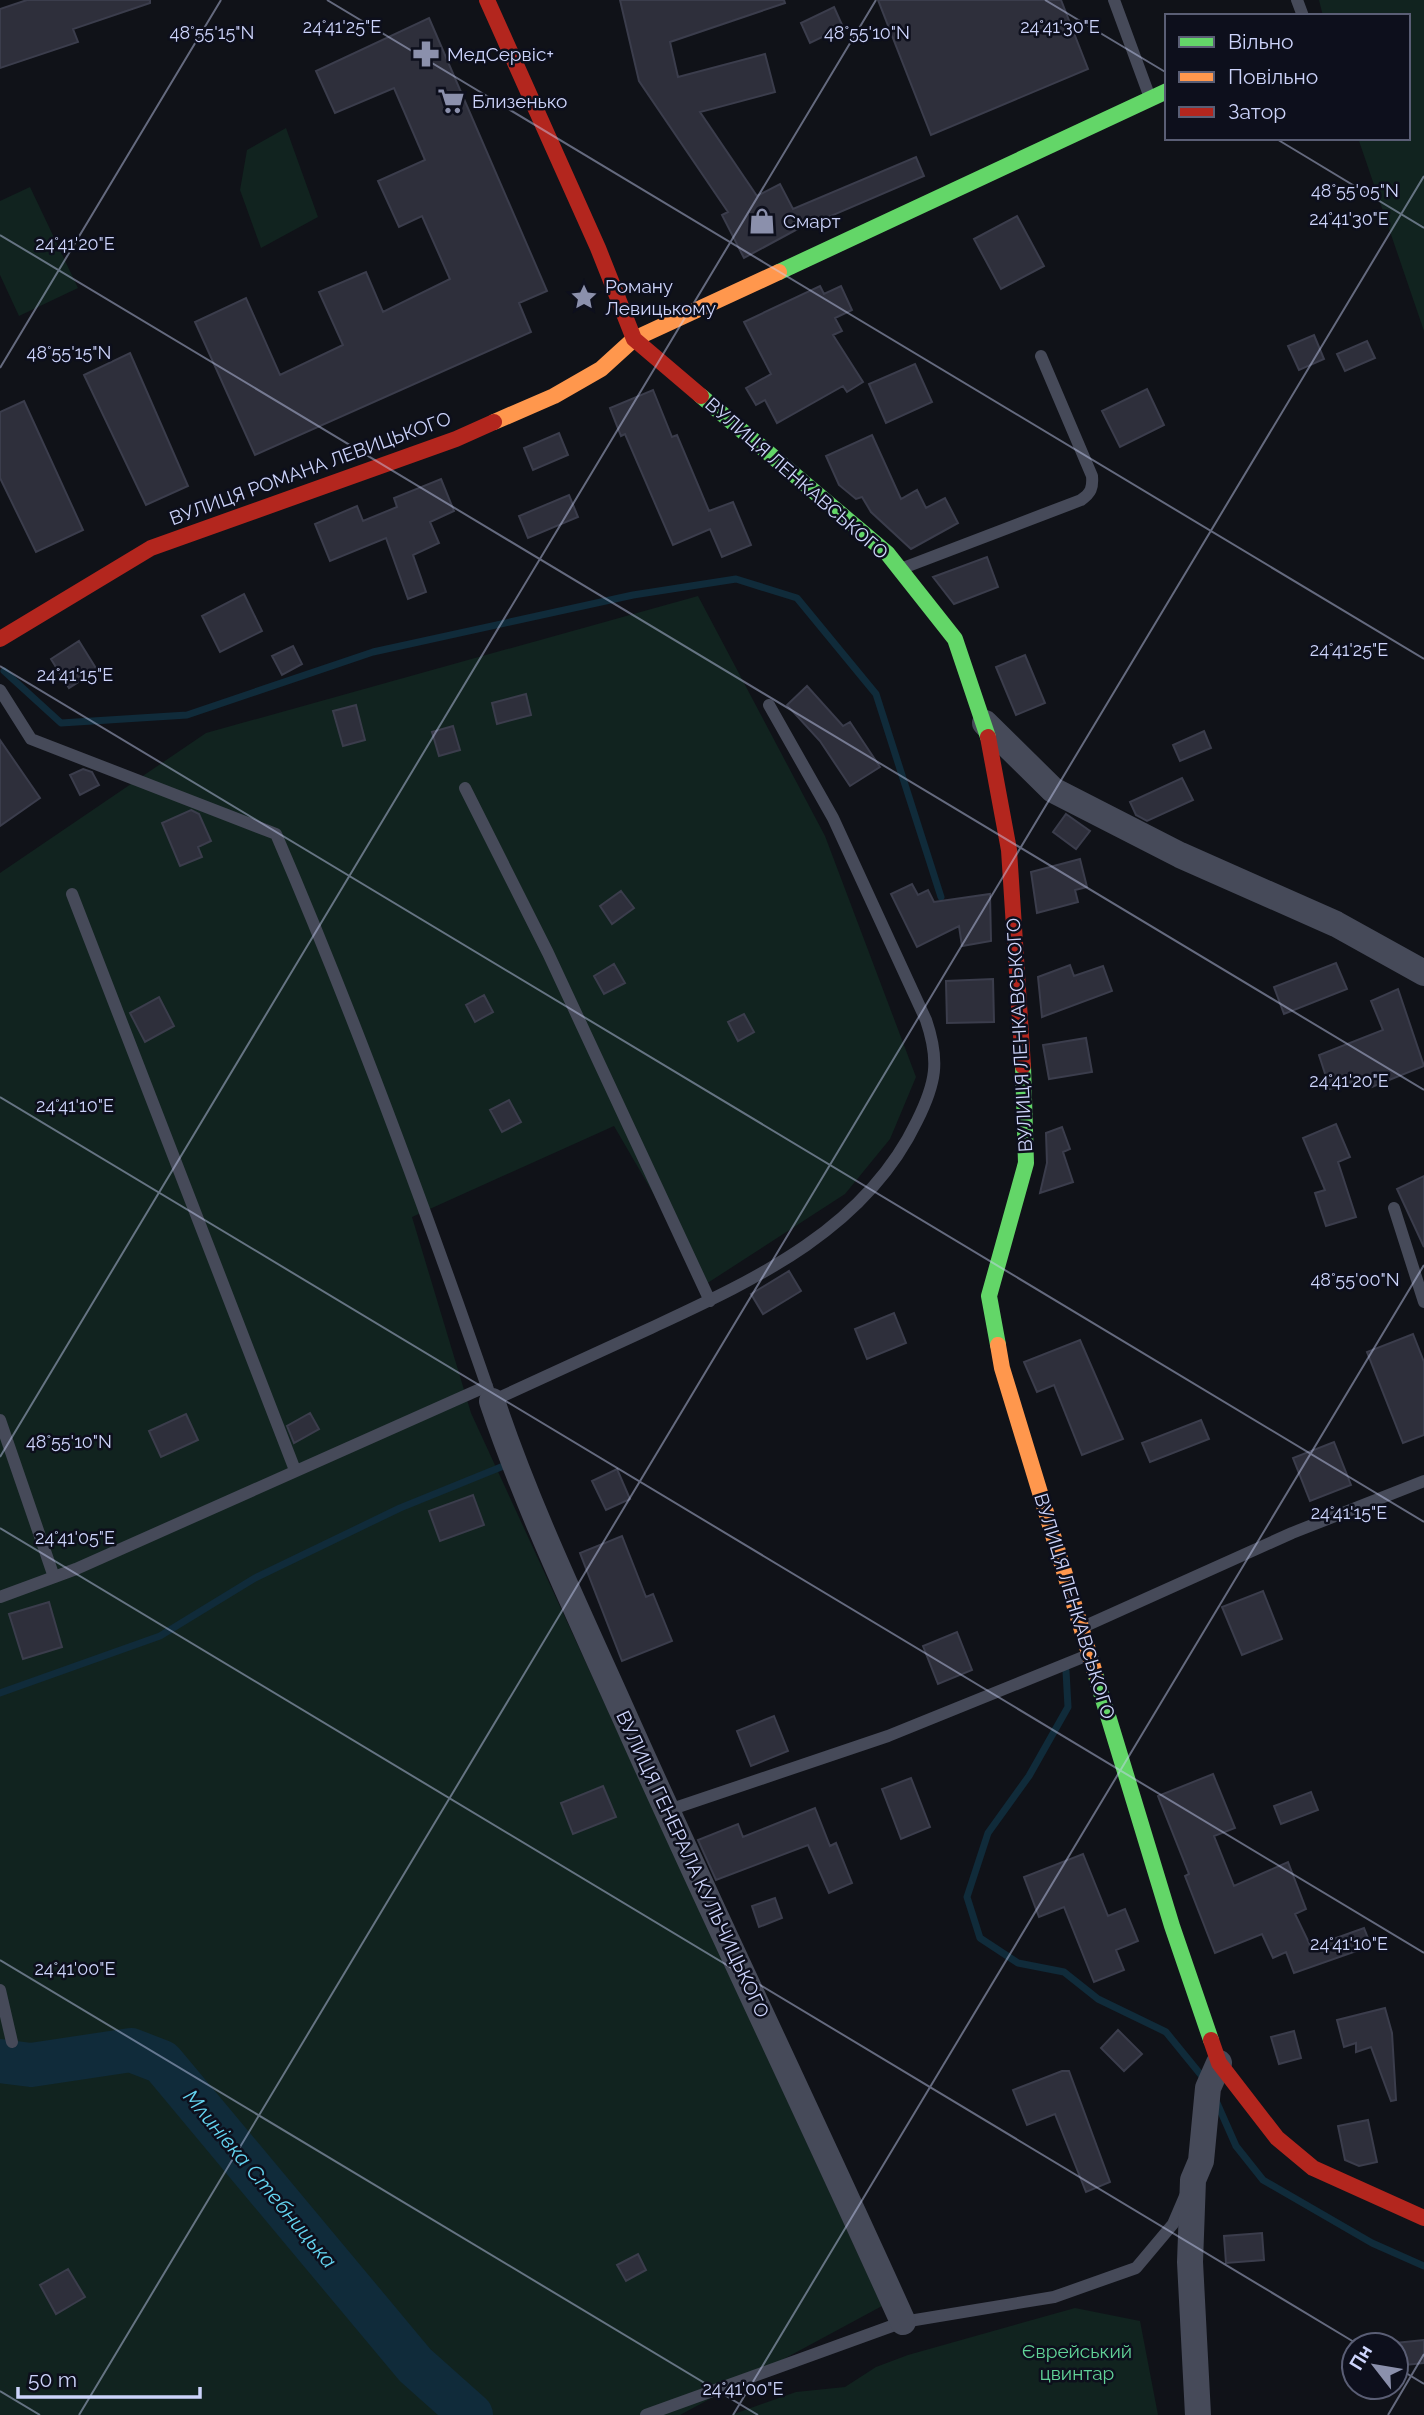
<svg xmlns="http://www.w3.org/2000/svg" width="1424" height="2415" viewBox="0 0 1424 2415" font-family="Raleway,sans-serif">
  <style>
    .green { fill: #11231f }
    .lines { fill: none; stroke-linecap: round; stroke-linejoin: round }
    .stream { stroke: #102b3a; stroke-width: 7 }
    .river { stroke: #102b3a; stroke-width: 44 }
    .building { fill: #2e2f3b; stroke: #3b3d4c; stroke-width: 2 }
    .lane { stroke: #464a59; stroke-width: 12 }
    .street { stroke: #464a59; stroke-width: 26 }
    .fast { stroke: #63d668; stroke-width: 16 }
    .slow { stroke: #ff974d; stroke-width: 16 }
    .jam { stroke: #b3261e; stroke-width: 16 }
    .ticks { fill: none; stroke: #cdd4fb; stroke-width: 2; stroke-opacity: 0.45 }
    .labels { text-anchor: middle; stroke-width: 5; stroke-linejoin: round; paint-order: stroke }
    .poi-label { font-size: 19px; fill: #cdd4fb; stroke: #0d0f1c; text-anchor: start }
    .street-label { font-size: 19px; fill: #cdd4fb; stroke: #0d0f1c }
    .park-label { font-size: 19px; fill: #61d398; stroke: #0d0f1c }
    .water-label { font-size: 21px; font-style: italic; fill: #64d5f1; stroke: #0d0f1c }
    .ticks-label { font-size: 18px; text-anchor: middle; fill: #cdd4fb; stroke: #0d0f1c; stroke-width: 5; stroke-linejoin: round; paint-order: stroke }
  </style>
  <rect width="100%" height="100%" fill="#101218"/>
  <path class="green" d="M1319,0H1424V331L1358,138H1408V16H1323Z
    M286,128L318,217L261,248L240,190L247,150Z
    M30,187L78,288L19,316L0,275V201Z
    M698,596L825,836L916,1077L890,1139L845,1194L706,1284L614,1126L412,1217L471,1413L882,2306L680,2415H0V873L206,733Z
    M1075,2308L1140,2321L1158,2415H731L796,2392L845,2387L876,2367L908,2355Z"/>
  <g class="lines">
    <path class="stream" d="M4,671L61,723L187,715L373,652L633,595L736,579L797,598L876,694L941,897
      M1066,1671L1068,1707L1029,1776L988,1833L967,1897L980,1938L1018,1963L1064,1972L1098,1999L1166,2032L1201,2075
      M0,1693L160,1636L255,1578L400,1508L506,1465
      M1217,2103L1236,2146L1263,2180L1372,2243L1424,2266"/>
    <path class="river" d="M0,2061L31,2065L131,2050L162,2062L415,2365L471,2415"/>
  </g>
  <path class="building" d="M27,0H150V3L73,29L78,42L0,68V9Z
    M620,0H784L785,3L670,42L678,77L765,54L775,92L700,112L757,196L780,184L793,209L916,157L924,176L817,222L816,219L744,258L722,215L728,212L639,81Z
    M878,0H1061L1088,69L931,135Z
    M834,7L843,27L810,43L801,23Z
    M429,18L547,291L519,303L531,332L255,455L195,322L246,298L280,375L343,345L319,292L366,272L383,312L450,279L422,216L399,227L378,181L425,160L394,88L335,113L316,71Z
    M1017,216L1044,266L1001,289L974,239Z
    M820,286L824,294L841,286L852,310L835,318L842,331L833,335L863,382L847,392L843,386L777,423L765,400L756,405L746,388L771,374L744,322Z
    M1314,335L1324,359L1299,370L1288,346Z
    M1367,341L1375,358L1345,371L1337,354Z
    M130,353L188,486L146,505L84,375Z
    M915,364L932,402L886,423L869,384Z
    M1147,389L1164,425L1120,447L1102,411Z
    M653,390L672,437L677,435L709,511L733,502L751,545L722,557L710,529L673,545L625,434L621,436L610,408Z
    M24,401L83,530L36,552L0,478V412Z
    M559,433L568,455L533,470L524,448Z
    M872,435L901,499L917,490L926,508L945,498L958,523L911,549L871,512L862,497L856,499L839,485L826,456Z
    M441,479L454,511L430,522L439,543L413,555L426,592L408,599L386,538L330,561L315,524L357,506L363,521L397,507L394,498Z
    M569,495L578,517L528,538L519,516Z
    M987,557L998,587L954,604L933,577Z
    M244,594L262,631L220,652L202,616Z
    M79,641L97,670L69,688L51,659Z
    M293,646L302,664L282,675L272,656Z
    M1025,655L1045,703L1016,715L996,667Z
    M807,686L843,726L850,722L880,767L850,786L820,741L787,705Z
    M526,694L531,715L497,724L492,703Z
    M356,705L365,740L343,746L333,711Z
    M453,726L460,750L439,756L432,732Z
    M1204,731L1211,748L1180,761L1173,745Z
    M0,740L40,798L0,826Z
    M83,769L92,772L99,785L80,795L70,775Z
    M1182,778L1193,800L1147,821L1136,815L1130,802Z
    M191,810L199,814L211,841L198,847L202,857L180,866L162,823Z
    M1066,814L1090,831L1076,849L1053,832Z
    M1080,859L1087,887L1075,890L1078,902L1037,913L1031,872Z
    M912,884L918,895L928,890L934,902L990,894L991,941L962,946L959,926L917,947L891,894Z
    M621,891L634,908L612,924L600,906Z
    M1336,963L1347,989L1284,1014L1274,987Z
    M614,964L625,983L604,994L594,976Z
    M1070,965L1074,976L1103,966L1112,991L1042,1017L1038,977Z
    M993,979L994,1022L947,1023L946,981Z
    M1398,989L1424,1066L1372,1087L1368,1077L1330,1089L1319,1055L1383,1030L1371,1001Z
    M484,995L493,1012L475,1022L466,1005Z
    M159,997L174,1026L145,1042L130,1013Z
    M744,1014L754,1032L738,1041L728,1022Z
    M1086,1038L1092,1072L1049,1079L1043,1045Z
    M509,1100L521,1122L502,1132L490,1110Z
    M1336,1124L1350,1157L1338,1162L1356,1217L1326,1226L1315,1193L1325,1190L1303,1138Z
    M1062,1127L1070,1149L1063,1152L1073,1182L1040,1193L1047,1163L1046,1133Z
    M1424,1176V1247L1397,1189Z
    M789,1271L801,1291L763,1314L751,1294Z
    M894,1313L906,1343L867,1359L855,1329Z
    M1413,1334L1424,1362V1435L1403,1443L1367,1352Z
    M1080,1340L1123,1439L1082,1455L1054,1385L1037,1392L1024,1362Z
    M310,1413L319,1429L294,1443L287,1426Z
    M186,1414L198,1440L161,1457L149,1431Z
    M1201,1420L1209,1439L1150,1462L1142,1443Z
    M1334,1442L1351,1485L1310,1501L1293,1458Z
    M617,1469L630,1499L606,1510L592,1481Z
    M473,1495L484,1525L440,1541L429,1511Z
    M622,1536L646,1597L653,1594L672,1641L622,1661L580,1553Z
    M1263,1591L1282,1639L1242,1655L1222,1607Z
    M49,1602L62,1647L23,1659L9,1614Z
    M957,1632L972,1670L938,1684L923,1646Z
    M774,1716L788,1751L751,1766L737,1731Z
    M1213,1774L1235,1828L1214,1836L1234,1886L1288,1862L1306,1909L1295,1914L1311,1947L1364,1928L1371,1946L1294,1973L1286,1952L1273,1958L1262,1934L1215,1953L1185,1876L1189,1874L1158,1796Z
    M911,1778L930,1827L901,1839L882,1789Z
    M603,1786L616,1817L573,1834L561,1803Z
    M1311,1792L1318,1810L1281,1824L1274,1806Z
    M815,1808L830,1846L836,1843L852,1883L829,1893L808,1845L716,1880L698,1840L738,1824L743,1837Z
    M1083,1854L1108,1916L1125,1909L1138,1941L1116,1950L1124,1970L1094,1982L1064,1907L1039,1917L1024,1877Z
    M775,1898L782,1918L759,1927L752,1906Z
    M1385,2008L1392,2033L1396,2100L1391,2101L1371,2047L1356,2052V2043L1344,2047L1337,2020Z
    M1118,2030L1142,2054L1124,2071L1101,2048Z
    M1294,2031L1301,2058L1279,2064L1271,2037Z
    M1062,2071H1069L1110,2182L1086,2192L1055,2114L1027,2125L1013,2090Z
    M1368,2120L1377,2162L1359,2166L1345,2160L1338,2126Z
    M1262,2233L1264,2260L1226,2263L1224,2236Z
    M638,2254L646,2270L626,2281L617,2265Z
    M68,2269L85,2297L56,2314L40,2285Z
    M1424,2340V2363L1396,2366V2343Z"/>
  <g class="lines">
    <path class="lane" d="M1114,0L1149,95
      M1297,0L1303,16
      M903,568L1081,500C1091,493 1093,488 1092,476L1041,356
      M0,690L31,739L276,834C356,1020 426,1210 492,1401C545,1377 598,1352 651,1328C754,1280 865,1230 917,1121C936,1083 940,1061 926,1020L833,818L769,705
      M465,788L548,953L710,1301
      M72,894L295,1470
      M1394,1208L1424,1302
      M0,1420L54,1577
      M0,1597L76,1569L487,1386
      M1083,1627L1292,1533L1424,1481
      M666,1811L888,1736L1088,1655
      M0,1990L12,2042
      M646,2415L903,2322L1054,2297L1136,2268L1173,2224L1185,2196"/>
    <path class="street" d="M985,723L1053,790L1180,855L1336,924L1424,973
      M492,1401C528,1508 577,1610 623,1713C714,1917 811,2118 903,2322
      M1198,2415L1190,2262L1193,2180L1201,2161L1208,2088L1219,2063"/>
    <path class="fast" d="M779,272L1167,91
      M701,396L887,553L955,639L988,737
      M998,1345L989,1296L1026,1163L1023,1066
      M1095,1673L1172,1926L1211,2040"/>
    <path class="slow" d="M494,422L554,396L601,369L634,339L779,272
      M998,1345L1002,1368L1095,1673"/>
    <path class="jam" d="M487,0L598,248L634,339L701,396
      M0,639L151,548L456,439L494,422
      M988,737L1009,850L1023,1066
      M1211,2040L1219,2063L1277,2138L1313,2168L1424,2218"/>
  </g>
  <path class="ticks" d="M327,0L1424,659M1045,0L1167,73M1275,138L1424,228M0,235L1424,1090M0,368L221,0M0,666L1424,1522M0,1097L1424,1953M0,1457L876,0M0,1528L1359,2345M0,1960L758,2415M1396,2367L1424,2384M0,2391L40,2415M79,2415L1424,176M733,2415L1424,1265M1388,2415L1424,2354"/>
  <defs>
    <g id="pharmacy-bare" transform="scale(2.1)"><path d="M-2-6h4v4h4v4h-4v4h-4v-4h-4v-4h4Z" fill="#8b90ac" stroke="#0d0f1c" stroke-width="2.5" paint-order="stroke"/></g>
    <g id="supermarket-bare" transform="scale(2.1)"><path d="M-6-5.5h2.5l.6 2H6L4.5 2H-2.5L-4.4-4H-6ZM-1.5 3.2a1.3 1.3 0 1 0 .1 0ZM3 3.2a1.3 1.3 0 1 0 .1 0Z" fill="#8b90ac" stroke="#0d0f1c" stroke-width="2.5" paint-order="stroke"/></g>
    <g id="shop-bare" transform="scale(2.1)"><path d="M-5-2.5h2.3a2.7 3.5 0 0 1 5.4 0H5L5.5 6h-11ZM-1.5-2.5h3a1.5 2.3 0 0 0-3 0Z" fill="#8b90ac" stroke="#0d0f1c" stroke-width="2.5" paint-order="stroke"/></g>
    <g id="sight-bare" transform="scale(2.1)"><path d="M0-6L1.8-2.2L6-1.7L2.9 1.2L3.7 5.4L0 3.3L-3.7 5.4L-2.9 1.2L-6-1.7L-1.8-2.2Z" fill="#8b90ac" stroke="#0d0f1c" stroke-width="2.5" paint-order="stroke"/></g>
  </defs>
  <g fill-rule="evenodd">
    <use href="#pharmacy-bare" x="426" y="54"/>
    <use href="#supermarket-bare" x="451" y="101"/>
    <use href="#shop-bare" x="762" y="221"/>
    <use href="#sight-bare" x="584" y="297"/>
  </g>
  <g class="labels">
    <g class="poi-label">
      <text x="447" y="61">МедСервіс+</text>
      <text x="472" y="108">Близенько</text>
      <text x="783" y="228">Смарт</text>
      <text x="605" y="293">Роману<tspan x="605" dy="22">Левицькому</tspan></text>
    </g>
    <g class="street-label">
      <text transform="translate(310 468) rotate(-20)" y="7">ВУЛИЦЯ РОМАНА ЛЕВИЦЬКОГО</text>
      <text transform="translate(797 478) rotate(41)" y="7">ВУЛИЦЯ ЛЕНКАВСЬКОГО</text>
      <text transform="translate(1019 1035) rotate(-93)" y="7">ВУЛИЦЯ ЛЕНКАВСЬКОГО</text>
      <text transform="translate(1075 1606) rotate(73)" y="7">ВУЛИЦЯ ЛЕНКАВСЬКОГО</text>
      <text transform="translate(693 1864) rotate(65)" y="7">ВУЛИЦЯ ГЕНЕРАЛА КУЛЬЧИЦЬКОГО</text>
    </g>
    <g class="park-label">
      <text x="1077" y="2358">Єврейський<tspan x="1077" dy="22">цвинтар</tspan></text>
    </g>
    <g class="water-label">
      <text transform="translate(260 2179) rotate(50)" y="7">Млинівка Стебницька</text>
    </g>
  </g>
  <g class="ticks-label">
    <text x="1060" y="33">24°41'30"E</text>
    <text x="342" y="33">24°41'25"E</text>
    <text x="867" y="39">48°55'10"N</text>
    <text x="212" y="39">48°55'15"N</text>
    <text x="1355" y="197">48°55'05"N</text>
    <text x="1349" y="225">24°41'30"E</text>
    <text x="75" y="250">24°41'20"E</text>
    <text x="69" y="359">48°55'15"N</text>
    <text x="1349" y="656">24°41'25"E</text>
    <text x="75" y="681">24°41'15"E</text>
    <text x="1349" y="1087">24°41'20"E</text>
    <text x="75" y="1112">24°41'10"E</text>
    <text x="1355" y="1286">48°55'00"N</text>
    <text x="69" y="1448">48°55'10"N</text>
    <text x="1349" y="1519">24°41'15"E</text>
    <text x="75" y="1544">24°41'05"E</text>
    <text x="1349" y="1950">24°41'10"E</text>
    <text x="75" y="1975">24°41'00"E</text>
    <text x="743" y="2395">24°41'00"E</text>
  </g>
  <rect x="1165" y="14" width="245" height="126" fill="#0d0f1c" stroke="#5a5e75" stroke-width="2"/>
  <rect x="1179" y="37" width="35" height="10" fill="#63d668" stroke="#5a5e75" stroke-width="2"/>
  <text x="1228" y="49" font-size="21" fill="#cdd4fb">Вільно</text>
  <rect x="1179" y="72" width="35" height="10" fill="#ff974d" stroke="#5a5e75" stroke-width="2"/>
  <text x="1228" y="84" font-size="21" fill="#cdd4fb">Повільно</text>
  <rect x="1179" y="107" width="35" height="10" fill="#b3261e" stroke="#5a5e75" stroke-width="2"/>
  <text x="1228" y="119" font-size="21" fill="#cdd4fb">Затор</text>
  <g transform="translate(1375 2366) rotate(301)"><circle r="33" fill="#0d0f1c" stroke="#5a5e75" stroke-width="2"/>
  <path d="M0-5L12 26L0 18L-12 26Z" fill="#8b90ac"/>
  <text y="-10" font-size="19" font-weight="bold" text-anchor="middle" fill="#cdd4fb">Пн</text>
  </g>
  <path d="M18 2387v10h182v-10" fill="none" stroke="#cdd4fb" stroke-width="3.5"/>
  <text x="28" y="2387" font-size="21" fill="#cdd4fb" stroke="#0d0f1c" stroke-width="5" paint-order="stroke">50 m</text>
</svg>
